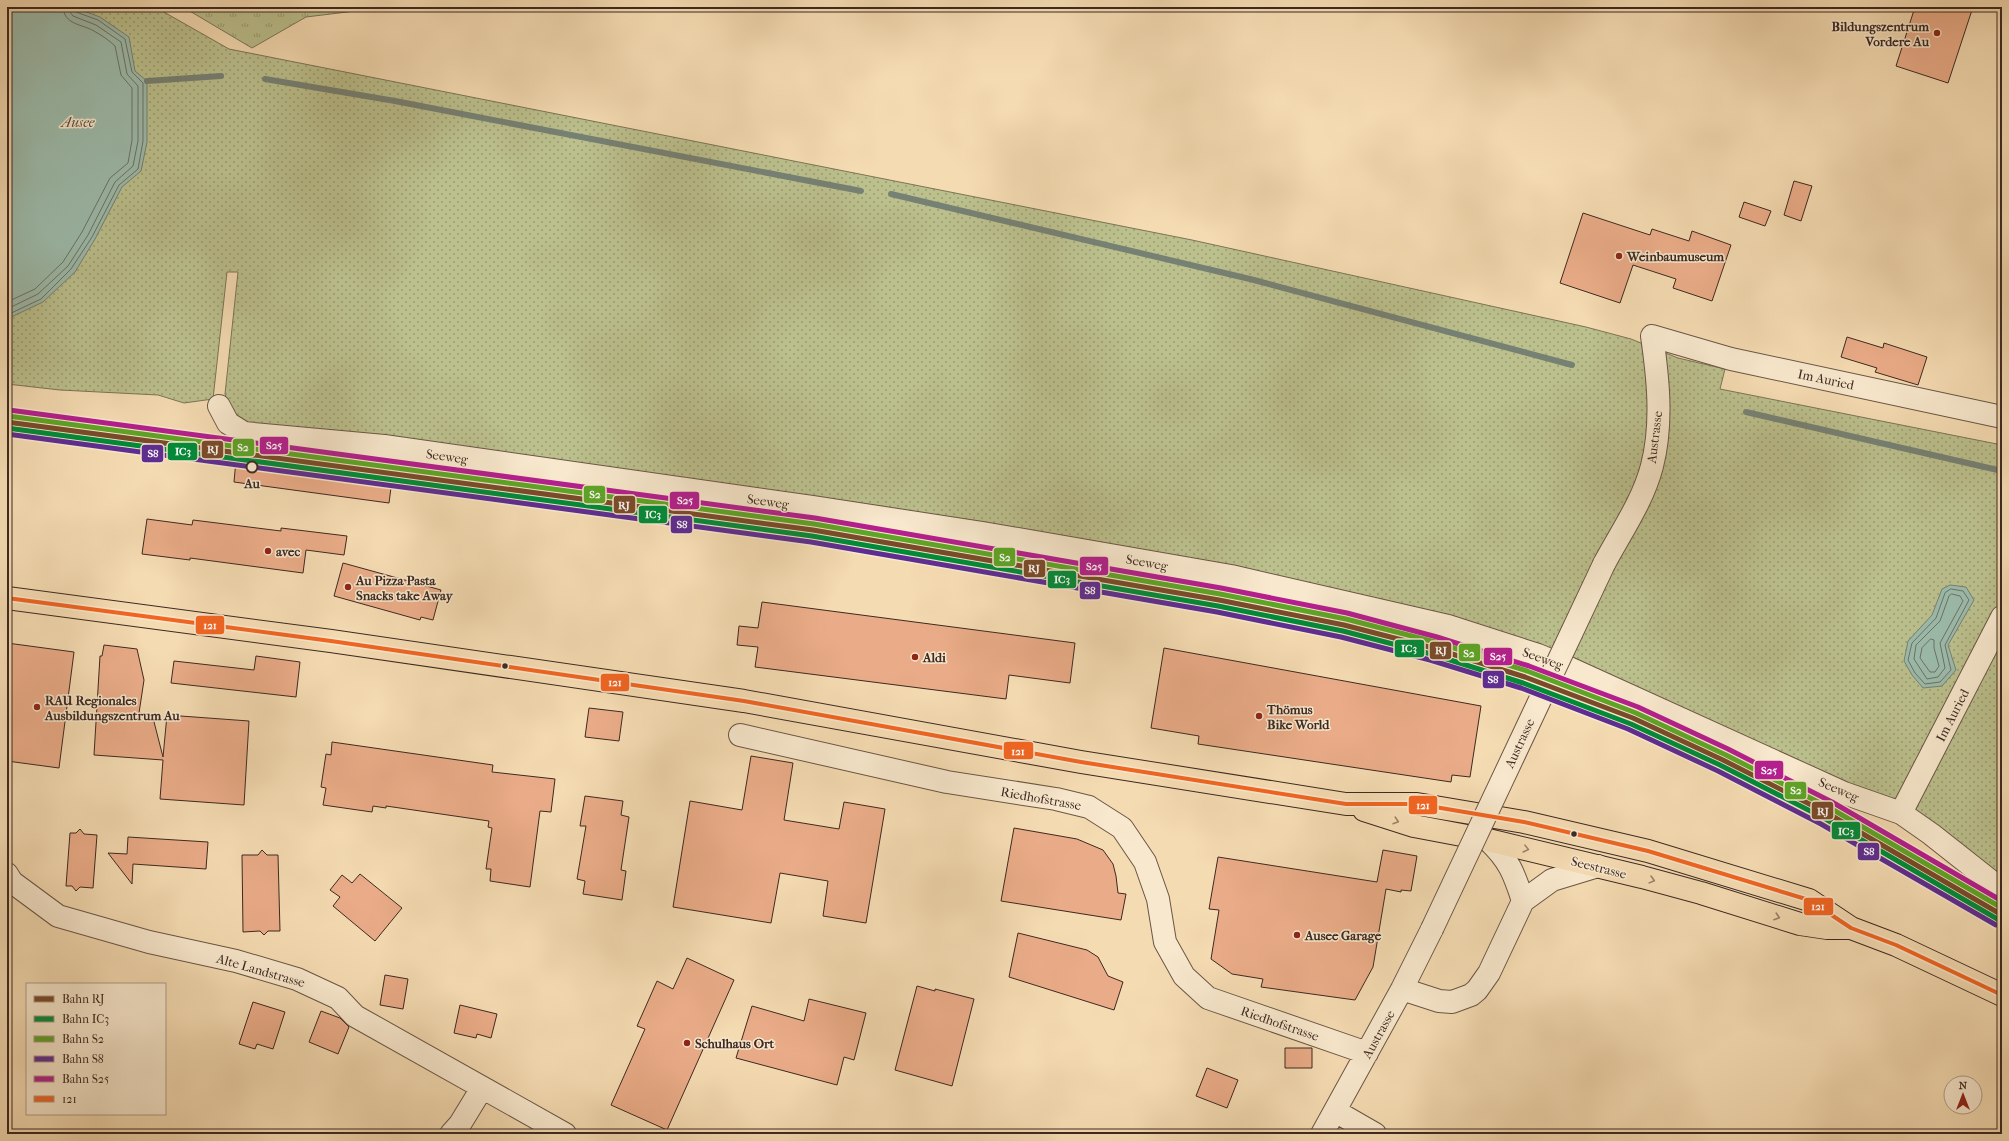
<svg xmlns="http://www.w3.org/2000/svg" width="2009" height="1141" viewBox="0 0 2009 1141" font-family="'IM FELL French Canon',serif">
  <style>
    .grass { fill: url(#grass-tufts); stroke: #7c7458 }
    .park { fill: url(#park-dots); stroke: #7c7458 }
    .water { fill: #9cbbab; stroke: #768174 }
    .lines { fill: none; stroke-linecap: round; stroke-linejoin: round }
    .shore { stroke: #6c7266; stroke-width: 1 }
    .stream { stroke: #768174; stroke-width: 6 }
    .building { fill: #eaac88; stroke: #3d2922 }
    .minor-casing { stroke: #6b5646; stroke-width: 24 }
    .major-casing { stroke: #3d2922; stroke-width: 24 }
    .minor { stroke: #f8e8cd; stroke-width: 22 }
    .major { stroke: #f5dbb2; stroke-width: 22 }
    .minor-bridge-casing { stroke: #6b5646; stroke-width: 24; stroke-linecap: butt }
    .minor-bridge { stroke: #f8e8cd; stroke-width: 22 }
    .bus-1-casing { stroke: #f8e8cd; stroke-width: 7 }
    .bus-1 { stroke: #f26522; stroke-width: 4 }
    .rail-1-casing { stroke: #f8e8cd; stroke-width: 8 }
    .rail-2-casing { stroke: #f8e8cd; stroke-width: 8 }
    .rail-3-casing { stroke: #f8e8cd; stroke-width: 8 }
    .rail-4-casing { stroke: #f8e8cd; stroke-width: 8 }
    .rail-5-casing { stroke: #f8e8cd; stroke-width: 8 }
    .rail-1 { stroke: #7a4b2a; stroke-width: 5 }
    .rail-2 { stroke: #008b39; stroke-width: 5 }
    .rail-3 { stroke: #5da526; stroke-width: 5 }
    .rail-4 { stroke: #5e2d91; stroke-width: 5 }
    .rail-5 { stroke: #b41e8e; stroke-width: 5 }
    .oneway { stroke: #99826a }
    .poi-dot { fill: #8f2418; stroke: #f8e8cd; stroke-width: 1.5 }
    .stop-dot { fill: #f8e8cd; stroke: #3d2922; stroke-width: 2 }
    .bus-dot { fill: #3d2922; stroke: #f8e8cd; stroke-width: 1.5 }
    .labels { text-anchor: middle; stroke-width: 3; stroke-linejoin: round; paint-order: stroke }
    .poi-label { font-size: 13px; font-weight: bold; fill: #3d2922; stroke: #f8e8cd; text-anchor: start }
    .street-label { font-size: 13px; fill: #3d2922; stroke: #f8e8cd }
    .stop-label { font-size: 13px; font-weight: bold; fill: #3d2922; stroke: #f8e8cd }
    .water-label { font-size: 14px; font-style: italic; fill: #554e44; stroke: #f8e8cd }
    .line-badge { stroke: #f8e8cd; stroke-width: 1.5 }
    .badge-label { font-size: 11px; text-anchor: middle; font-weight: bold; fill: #fff }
  </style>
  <defs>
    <pattern id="grass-tufts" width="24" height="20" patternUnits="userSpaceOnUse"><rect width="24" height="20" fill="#bbc08d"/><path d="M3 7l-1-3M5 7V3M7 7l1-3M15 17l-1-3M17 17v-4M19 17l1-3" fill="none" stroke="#999c73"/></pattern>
    <pattern id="park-dots" width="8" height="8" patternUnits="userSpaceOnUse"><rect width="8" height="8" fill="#bbc08d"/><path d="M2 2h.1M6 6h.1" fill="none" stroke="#999c73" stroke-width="1.8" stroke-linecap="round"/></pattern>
  </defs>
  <rect width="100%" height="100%" fill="#f5dbb2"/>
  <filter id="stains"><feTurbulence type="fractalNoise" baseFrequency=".005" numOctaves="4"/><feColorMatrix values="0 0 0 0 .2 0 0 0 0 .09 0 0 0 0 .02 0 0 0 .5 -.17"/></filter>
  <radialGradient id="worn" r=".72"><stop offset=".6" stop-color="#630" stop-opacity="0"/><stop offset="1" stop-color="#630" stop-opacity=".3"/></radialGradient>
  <path class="grass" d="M183,7H376L380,8L306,17L252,48Z"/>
  <path class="park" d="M7,7H155L229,49L1192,240L1586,327L1631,339L1678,358L1725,369L1720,389L2002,445V608L1899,808L1445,619L242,424L230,411L225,394L238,272H227L213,399L184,403L158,395L60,390L7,384Z
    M2002,633V887L1904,812Z"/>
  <path class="water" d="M7,7H73L100,17L129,37L135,71L147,81V142L141,171L122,187L95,239L75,272L43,302L7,319Z
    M1950,585L1966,587L1974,600L1948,645L1956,670L1942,686L1923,688L1912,675L1904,661L1908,641L1932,615L1942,589Z"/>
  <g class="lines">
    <path class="shore" d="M7,302L35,289L63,262L82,232L110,178L128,163L132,140V88L121,75L115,46C109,40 101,35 94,31C82,24 64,25 63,7
      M7,309L38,294L68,266L88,235L115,182L133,166L138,141V86L127,74L121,42L96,25L73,16L70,12L69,7
      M7,315L41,299L71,269L92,237L119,185L138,169L143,141V83L132,72L125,39L98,20L76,12L74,7
      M1951,589L1963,591L1969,600L1945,645L1951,670L1940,682L1925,684L1915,673L1908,660L1912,643L1936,618L1945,593Z
      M1952,594L1960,596L1963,601L1940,643L1945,668L1938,677L1927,679L1914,659L1916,645L1940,621L1949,596Z
      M1931,639L1934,640V648L1939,666L1935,672H1930L1920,658L1922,648Z"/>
    <path class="stream" d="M265,79L395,101L861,191
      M147,81L221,76
      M891,194L1254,280L1572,365
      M1746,412L2002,471"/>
  </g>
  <path class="building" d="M1915,7H1961L1972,10L1948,83L1896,66Z
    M1794,181L1812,186L1801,221L1784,215Z
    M1744,202L1771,211L1765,226L1739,217Z
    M1583,213L1650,235L1652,229L1689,241L1692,231L1731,245L1712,301L1673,288L1676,279L1633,265L1620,303L1560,283Z
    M1847,337L1883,348L1884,343L1927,357L1918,385L1875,372L1877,368L1841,357Z
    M236,460L392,480L389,503L234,482Z
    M147,519L192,525L193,520L281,531V528L347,536L344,555L306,550L303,573L190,558V560L142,554Z
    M343,563L441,590L433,620L421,617L420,620L334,596Z
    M762,602L1075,643L1070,683L1009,675L1006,699L755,667L758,647L737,645L739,626L758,628Z
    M7,643L74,652L59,768L7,761Z
    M104,645L137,649L144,680L139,713L152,714L163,757L167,715L249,721L244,805L160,799L163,760L94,755L100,656H102Z
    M1164,648L1481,706L1470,777L1452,775L1451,782L1198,744L1199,736L1151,728Z
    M256,656L300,662L296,697L171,683L174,661L254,670Z
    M589,708L623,712L619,741L585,737Z
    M332,742L493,765L492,772L555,779L551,812L540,811L530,887L490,881L491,869H486L492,828L488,827L489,821L386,806V808L373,806L372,812L323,805L326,788L321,787L326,754L331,755Z
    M751,756L793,763L784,820L839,829L844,802L885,809L866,923L823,916L828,881L780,873L771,923L673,907L690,801L742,810Z
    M585,796L623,801L621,815L629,817L621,870L626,871L622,900L583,894L585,881L577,879L586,826H580Z
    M1014,828L1077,839L1103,850L1113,864L1116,876L1118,893L1126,894L1121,920L1001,901Z
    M80,829L84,834L97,835L93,888L80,887L76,891L72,886H66L70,833H76Z
    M128,837L208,842L206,869L133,864L132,884L108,853L127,854Z
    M262,850L267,855H278L280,931H268L264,935L260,931L243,932L242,855H258Z
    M1383,850L1417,856L1411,891L1401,890V892L1386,889L1373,967L1355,1000L1261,987L1263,979L1232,974L1211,959L1219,910L1209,909L1218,857L1377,882Z
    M360,874L402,908L375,941L333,906L340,897L330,890L342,875L352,883Z
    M1018,933L1087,950L1098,957L1108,976L1123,982L1114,1010L1009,977Z
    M687,958L734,980L667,1130L611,1105L645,1029L637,1026L657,981L673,989Z
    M385,975L408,979L403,1009L380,1005Z
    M917,986L935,991V989L974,999L952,1086L895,1070Z
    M809,999L866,1013L854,1060L844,1057L837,1085L736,1058L752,1006L804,1021Z
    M253,1002L285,1012L273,1049L257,1044L255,1049L239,1044Z
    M460,1005L497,1014L491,1038L477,1034L476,1038L454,1033Z
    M321,1011L340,1018L349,1027L338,1054L309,1042Z
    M1285,1048H1312V1068H1285Z
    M1207,1068L1238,1080L1227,1108L1196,1096Z"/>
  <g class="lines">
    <g class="minor-casing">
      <path id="minor" d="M219,406L228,423L244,433L384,446L812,507L983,533L1231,576L1448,626L1538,655L1569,668L1844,793L1901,813L1931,834L2002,890
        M1604,564C1621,532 1643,501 1652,466C1663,423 1658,378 1652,336L1731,359L2002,417
        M740,735L947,782L1056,799L1089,807L1122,828L1145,862L1158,899L1165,942L1184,976L1208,998L1367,1053
        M1901,813L2002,617
        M1488,840C1509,860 1514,873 1523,901
        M7,874L12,882L58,916L149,942L236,961L297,979L338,998L355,1016L565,1134
        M1402,989L1439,1001L1452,1002L1471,995L1477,990L1489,973L1523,901L1552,880L1598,866
        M1335,1111L1375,1134
        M451,1134L460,1124L482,1088
        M1322,1134L1402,989L1432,929"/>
    </g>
    <g class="major-casing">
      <path id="major" d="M7,598L331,641L744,701L1081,762L1346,804H1417L1524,822L1648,851L1809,900L1851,928L1896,945L2002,995
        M1364,810L1414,826L1488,840L1642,877L1701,893L1800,924L1827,928H1851"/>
    </g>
    <use href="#minor" class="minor"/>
    <use href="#major" class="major"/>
    <g class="minor-bridge-casing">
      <path id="minor-bridge" d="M1432,929L1604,564"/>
    </g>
    <use href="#minor-bridge" class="minor-bridge"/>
    <g class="bus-1-casing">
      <path id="bus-1" d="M7,598L331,641L744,701L1081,762L1346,804H1417L1524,822L1648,851L1809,900L1851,928L1896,945L2002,995"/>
    </g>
    <use href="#bus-1" class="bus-1"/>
    <g class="rail-1-casing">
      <path id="rail-1" d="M7,422L813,530L1219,600L1344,625L1433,648L1525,677L1633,718L1723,760L1827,813L2002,915"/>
    </g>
    <g class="rail-2-casing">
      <path id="rail-2" d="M7,428L812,536L1218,606L1343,631L1431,654L1523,683L1631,724L1720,765L1824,818L1999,920"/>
    </g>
    <g class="rail-3-casing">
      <path id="rail-3" d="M8,416L814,524L1220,594L1346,619L1435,642L1527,671L1636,713L1726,755L1830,808L2002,908"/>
    </g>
    <g class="rail-4-casing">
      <path id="rail-4" d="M7,434L811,542L1217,612L1341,637L1430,660L1521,688L1628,729L1718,771L1821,824L1996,925"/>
    </g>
    <g class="rail-5-casing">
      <path id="rail-5" d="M9,410L815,518L1221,588L1347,613L1437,637L1529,666L1638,707L1728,749L1832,802L2002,901"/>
    </g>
    <use href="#rail-1" class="rail-1"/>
    <use href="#rail-2" class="rail-2"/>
    <use href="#rail-3" class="rail-3"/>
    <use href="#rail-4" class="rail-4"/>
    <use href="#rail-5" class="rail-5"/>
  </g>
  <defs><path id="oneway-chevron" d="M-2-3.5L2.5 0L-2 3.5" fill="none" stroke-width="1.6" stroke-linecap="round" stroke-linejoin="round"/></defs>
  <g class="oneway">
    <use href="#oneway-chevron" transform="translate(1396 821) rotate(18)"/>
    <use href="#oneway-chevron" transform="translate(1526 849) rotate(14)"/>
    <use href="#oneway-chevron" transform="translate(1652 880) rotate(15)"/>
    <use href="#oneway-chevron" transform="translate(1777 917) rotate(18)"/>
  </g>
  <g class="poi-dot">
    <circle cx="1937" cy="33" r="4"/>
    <circle cx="1619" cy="256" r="4"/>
    <circle cx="268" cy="551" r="4"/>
    <circle cx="348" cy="587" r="4"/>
    <circle cx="915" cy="657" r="4"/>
    <circle cx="37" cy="707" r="4"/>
    <circle cx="1259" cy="716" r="4"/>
    <circle cx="1297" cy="935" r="4"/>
    <circle cx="687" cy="1043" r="4"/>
  </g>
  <circle class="stop-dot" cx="252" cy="467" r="5.5"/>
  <g class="bus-dot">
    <circle cx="505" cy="666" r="3.5"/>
    <circle cx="1574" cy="834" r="3.5"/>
  </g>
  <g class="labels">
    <g class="poi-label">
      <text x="1929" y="31" text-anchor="end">Bildungszentrum<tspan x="1929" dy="15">Vordere Au</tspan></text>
      <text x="1627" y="261">Weinbaumuseum</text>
      <text x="276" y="556">avec</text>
      <text x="356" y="585">Au Pizza Pasta<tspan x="356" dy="15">Snacks take Away</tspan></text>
      <text x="923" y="662">Aldi</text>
      <text x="45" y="705">RAU Regionales<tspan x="45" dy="15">Ausbildungszentrum Au</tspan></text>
      <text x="1267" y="714">Thömus<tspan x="1267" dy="15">Bike World</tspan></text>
      <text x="1305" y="940">Ausee Garage</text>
      <text x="695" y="1048">Schulhaus Ort</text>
    </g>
    <g class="street-label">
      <text transform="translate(1826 379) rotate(12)" y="5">Im Auried</text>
      <text transform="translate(1654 437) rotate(-83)" y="5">Austrasse</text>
      <text transform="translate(447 456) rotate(8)" y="5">Seeweg</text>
      <text transform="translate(768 501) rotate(8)" y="5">Seeweg</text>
      <text transform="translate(1147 562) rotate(10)" y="5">Seeweg</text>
      <text transform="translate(1543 658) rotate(20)" y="5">Seeweg</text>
      <text transform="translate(1952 715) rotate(-63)" y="5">Im Auried</text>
      <text transform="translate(1519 743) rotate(-65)" y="5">Austrasse</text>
      <text transform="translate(1839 789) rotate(23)" y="5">Seeweg</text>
      <text transform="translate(1041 798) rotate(10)" y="5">Riedhofstrasse</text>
      <text transform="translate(1599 867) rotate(14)" y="5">Seestrasse</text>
      <text transform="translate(261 970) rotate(16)" y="5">Alte Landstrasse</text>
      <text transform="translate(1280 1023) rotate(19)" y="5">Riedhofstrasse</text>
      <text transform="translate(1378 1034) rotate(-61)" y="5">Austrasse</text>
    </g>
    <g class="stop-label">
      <text x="252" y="488">Au</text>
    </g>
    <g class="water-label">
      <text x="78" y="127">Ausee</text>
    </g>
  </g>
  <g class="line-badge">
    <rect x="259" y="436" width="30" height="19" rx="4" fill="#b41e8e"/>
    <rect x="232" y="438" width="23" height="19" rx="4" fill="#5da526"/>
    <rect x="201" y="440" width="23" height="19" rx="4" fill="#7a4b2a"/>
    <rect x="167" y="442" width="31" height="19" rx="4" fill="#008b39"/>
    <rect x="141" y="444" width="23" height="19" rx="4" fill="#5e2d91"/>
    <rect x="583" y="485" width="23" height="19" rx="4" fill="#5da526"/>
    <rect x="669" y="491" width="31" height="19" rx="4" fill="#b41e8e"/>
    <rect x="613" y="495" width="23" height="19" rx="4" fill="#7a4b2a"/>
    <rect x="638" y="505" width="30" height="19" rx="4" fill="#008b39"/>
    <rect x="670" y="515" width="23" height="19" rx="4" fill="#5e2d91"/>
    <rect x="993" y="547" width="23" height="20" rx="4" fill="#5da526"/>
    <rect x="1079" y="556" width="30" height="20" rx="4" fill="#b41e8e"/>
    <rect x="1023" y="559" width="23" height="19" rx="4" fill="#7a4b2a"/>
    <rect x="1047" y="570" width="30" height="19" rx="4" fill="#008b39"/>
    <rect x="1079" y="581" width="22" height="19" rx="4" fill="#5e2d91"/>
    <rect x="195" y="615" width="30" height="20" rx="4" fill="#f26522"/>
    <rect x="1394" y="639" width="31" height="19" rx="4" fill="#008b39"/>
    <rect x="1429" y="641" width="23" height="19" rx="4" fill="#7a4b2a"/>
    <rect x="1458" y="643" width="23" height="19" rx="4" fill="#5da526"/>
    <rect x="1483" y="647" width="30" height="19" rx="4" fill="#b41e8e"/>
    <rect x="1482" y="670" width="23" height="19" rx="4" fill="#5e2d91"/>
    <rect x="600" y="673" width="30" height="19" rx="4" fill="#f26522"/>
    <rect x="1003" y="741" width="31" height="19" rx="4" fill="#f26522"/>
    <rect x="1754" y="760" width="30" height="20" rx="4" fill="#b41e8e"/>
    <rect x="1784" y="781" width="23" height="19" rx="4" fill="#5da526"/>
    <rect x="1408" y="795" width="30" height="20" rx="4" fill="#f26522"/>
    <rect x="1811" y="801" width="23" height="19" rx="4" fill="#7a4b2a"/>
    <rect x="1831" y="821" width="30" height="19" rx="4" fill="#008b39"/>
    <rect x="1857" y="842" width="23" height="19" rx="4" fill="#5e2d91"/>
    <rect x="1803" y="897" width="31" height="19" rx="4" fill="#f26522"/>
  </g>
  <g class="badge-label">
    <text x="274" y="449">S25</text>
    <text x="243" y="451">S2</text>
    <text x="213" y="453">RJ</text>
    <text x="183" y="455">IC3</text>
    <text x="153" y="457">S8</text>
    <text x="595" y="498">S2</text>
    <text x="685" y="504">S25</text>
    <text x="624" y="509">RJ</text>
    <text x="653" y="518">IC3</text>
    <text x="682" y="528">S8</text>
    <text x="1005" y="561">S2</text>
    <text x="1094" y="570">S25</text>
    <text x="1034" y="572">RJ</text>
    <text x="1062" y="583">IC3</text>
    <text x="1090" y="594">S8</text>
    <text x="210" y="629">121</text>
    <text x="1409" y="652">IC3</text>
    <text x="1441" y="654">RJ</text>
    <text x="1469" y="657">S2</text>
    <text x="1498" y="660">S25</text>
    <text x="1493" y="683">S8</text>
    <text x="615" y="686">121</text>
    <text x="1018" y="755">121</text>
    <text x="1769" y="774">S25</text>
    <text x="1796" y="794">S2</text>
    <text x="1423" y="809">121</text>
    <text x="1823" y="815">RJ</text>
    <text x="1846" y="835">IC3</text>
    <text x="1869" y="855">S8</text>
    <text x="1818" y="910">121</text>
  </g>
  <rect width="2009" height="1141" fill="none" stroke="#f5dbb2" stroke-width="24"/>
  <rect x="8" y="8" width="1993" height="1125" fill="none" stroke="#3d2922" stroke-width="2"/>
  <rect x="12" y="12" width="1985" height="1117" fill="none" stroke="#3d2922"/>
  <rect x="26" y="983" width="140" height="132" fill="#f8e8cd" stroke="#ad9c89"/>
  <rect x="34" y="996" width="20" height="6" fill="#7a4b2a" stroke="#ad9c89"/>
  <text x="62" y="1003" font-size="12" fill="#3d2922">Bahn RJ</text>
  <rect x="34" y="1016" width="20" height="6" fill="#008b39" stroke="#ad9c89"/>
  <text x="62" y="1023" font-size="12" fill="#3d2922">Bahn IC3</text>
  <rect x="34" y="1036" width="20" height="6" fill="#5da526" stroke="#ad9c89"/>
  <text x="62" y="1043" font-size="12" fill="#3d2922">Bahn S2</text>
  <rect x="34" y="1056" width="20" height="6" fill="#5e2d91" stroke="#ad9c89"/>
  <text x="62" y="1063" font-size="12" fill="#3d2922">Bahn S8</text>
  <rect x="34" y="1076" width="20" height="6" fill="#b41e8e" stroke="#ad9c89"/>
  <text x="62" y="1083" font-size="12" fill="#3d2922">Bahn S25</text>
  <rect x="34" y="1096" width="20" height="6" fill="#f26522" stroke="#ad9c89"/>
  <text x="62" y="1103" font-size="12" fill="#3d2922">121</text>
  <g transform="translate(1963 1095)"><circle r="19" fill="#f8e8cd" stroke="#ad9c89"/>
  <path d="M0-3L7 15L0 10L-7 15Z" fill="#8f2418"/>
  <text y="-6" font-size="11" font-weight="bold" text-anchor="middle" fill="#3d2922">N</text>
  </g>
  <rect width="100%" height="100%" filter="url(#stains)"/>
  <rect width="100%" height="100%" fill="url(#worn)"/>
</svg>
